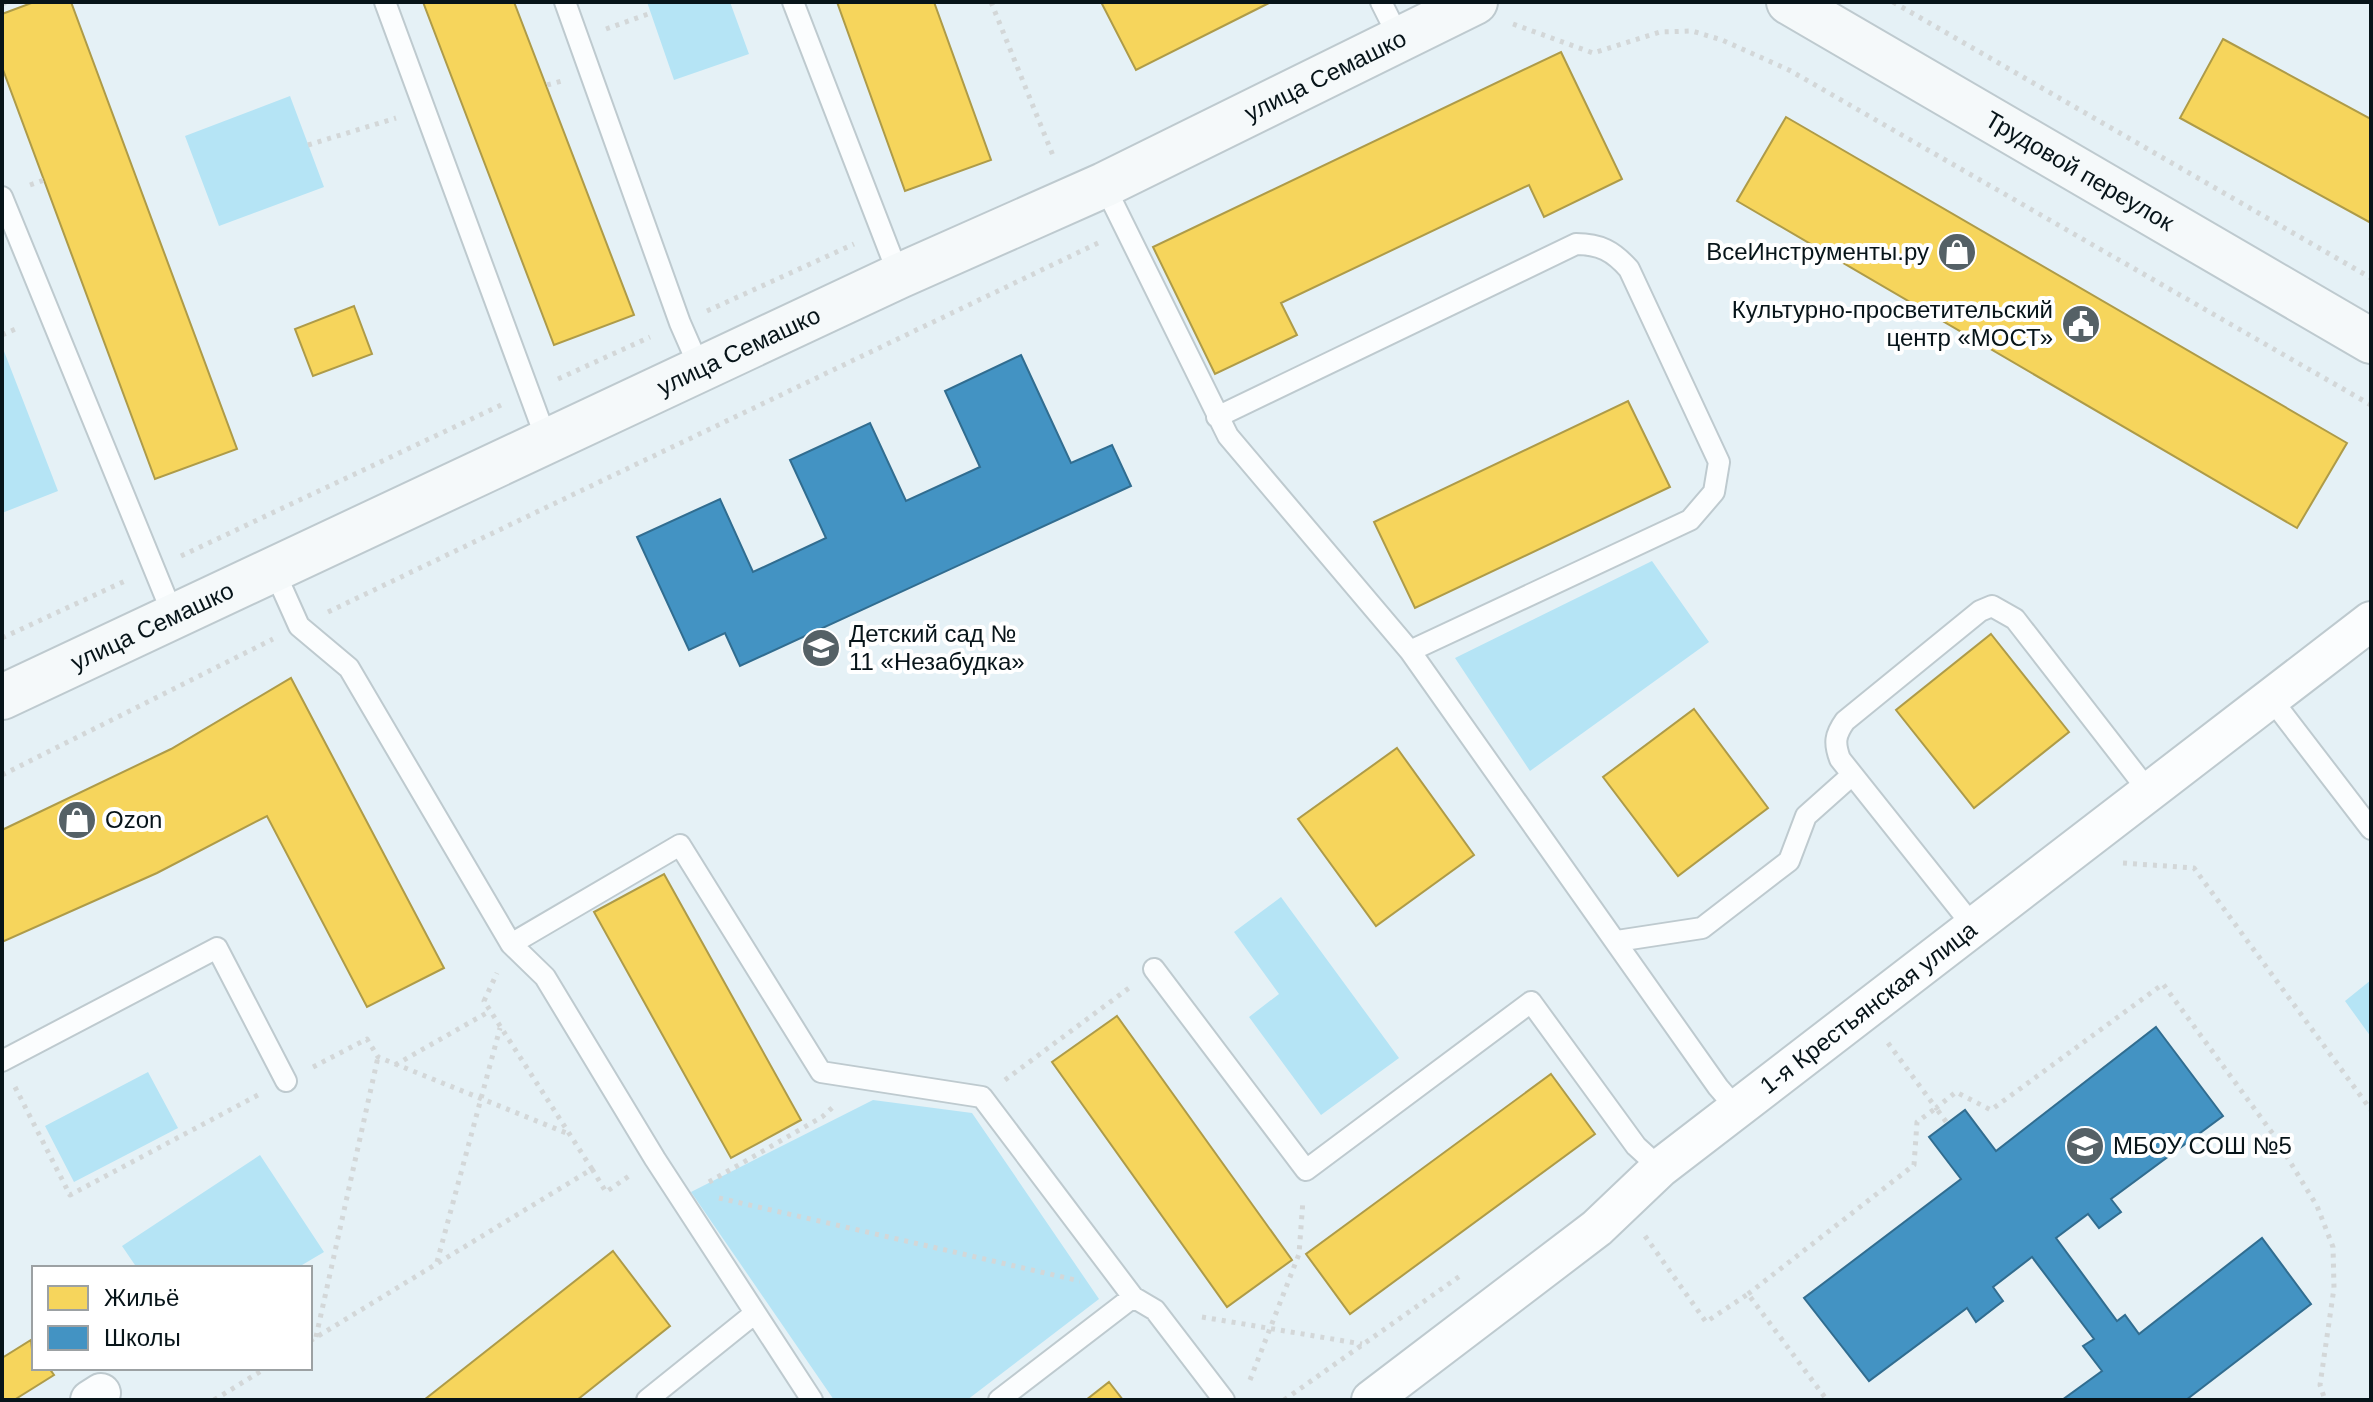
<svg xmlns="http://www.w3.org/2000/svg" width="2373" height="1402" viewBox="0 0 2373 1402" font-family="Helvetica,sans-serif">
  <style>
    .green { fill: #b5e4f5 }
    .homes { fill: #f6d55c; stroke: #ae9b48; stroke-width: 2 }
    .schools { fill: #4393c3; stroke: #316d90; stroke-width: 2 }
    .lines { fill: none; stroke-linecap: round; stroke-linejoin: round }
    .lane-casing { stroke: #becacf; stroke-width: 24 }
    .street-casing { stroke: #becacf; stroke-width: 42 }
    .secondary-casing { stroke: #becacf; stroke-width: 48 }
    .path { stroke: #d3d7d8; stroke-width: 5; stroke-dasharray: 4 6; stroke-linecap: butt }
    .lane { stroke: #fbfdfe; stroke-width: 20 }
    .street { stroke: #fbfdfe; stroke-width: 38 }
    .secondary { stroke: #f5f9fa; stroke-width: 44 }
    .labels { text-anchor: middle; stroke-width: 8; stroke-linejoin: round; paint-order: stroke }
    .street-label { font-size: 24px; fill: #071419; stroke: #fff }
    .poi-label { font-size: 24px; fill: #071419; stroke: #fff; text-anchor: start }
  </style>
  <rect width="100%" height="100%" fill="#e5f1f6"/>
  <path class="green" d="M647,2H730L749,54L674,80Z
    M290,96L324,187L219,226L185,136Z
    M2,346L58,491L2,513Z
    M1652,561L1709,642L1530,771L1455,658Z
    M1281,897L1399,1058L1321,1115L1249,1017L1279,994L1234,932Z
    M2371,980V1037L2345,1001Z
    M148,1072L178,1128L74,1182L45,1126Z
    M873,1100L972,1113L1099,1299L967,1400H834L691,1192Z
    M260,1155L324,1252L297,1268H137L122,1246Z"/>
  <path class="homes" d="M34,2H71L237,449L155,479L2,67V14Z
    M423,2H514L634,315L554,345Z
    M837,2H934L991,160L905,191Z
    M1101,2H1271L1136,70Z
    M2223,39L2371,119V223L2180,118Z
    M1561,52L1622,179L1544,217L1529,185L1281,303L1297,335L1215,374L1153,247Z
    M1786,117L2347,443L2297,528L1737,201Z
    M354,306L372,354L313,376L295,329Z
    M1628,401L1670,487L1415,608L1374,522Z
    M1991,634L2069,732L1974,808L1896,710Z
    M291,678L444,968L367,1007L267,816L157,873L2,942V830L171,749Z
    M1694,709L1768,808L1678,876L1603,777Z
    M1397,748L1474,855L1376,926L1298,819Z
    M664,874L801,1120L731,1158L594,912Z
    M1117,1016L1292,1260L1227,1307L1052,1062Z
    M1551,1074L1595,1134L1350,1314L1306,1254Z
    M613,1251L670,1326L577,1400H424Z
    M31,1340L34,1368H49L54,1375L14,1400H2V1358Z
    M1109,1382L1123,1400H1086Z"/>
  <path class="schools" d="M1021,355L1071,463L1112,445L1131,486L740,666L725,633L689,650L637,537L720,499L753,572L826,538L790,460L870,423L906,501L980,467L945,391Z
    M2156,1027L2223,1116L2111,1199L2121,1212L2099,1228L2088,1214L2056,1238L2117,1321L2125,1315L2139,1334L2262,1238L2311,1304L2186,1400H2062L2102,1371L2083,1346L2094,1339L2032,1257L1993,1287L2003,1301L1976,1322L1967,1308L1869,1381L1804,1298L1961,1179L1929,1137L1965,1110L1996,1151Z"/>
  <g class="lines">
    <g class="lane-casing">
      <path id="lane" d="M385,2L547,441
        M565,2L680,323L701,371
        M793,2L899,276
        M1381,2L1399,38
        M1104,185L1228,436L1410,651L1718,1087L1737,1109
        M2,197L173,615
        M1217,417L1576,244C1600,244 1613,251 1629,269L1719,462L1714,492L1690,520L1410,651
        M273,568L299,626L349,668L511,944L680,845L821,1072L982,1097L1133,1297L1155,1310L1224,1400
        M2272,700L2371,829
        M1973,926L1840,759C1834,743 1835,735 1845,721L1980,611L1992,606L2015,619L2150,793
        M1617,941L1702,928L1789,861L1806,816L1852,775
        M511,944L545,977L655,1159L812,1400
        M1154,969L1306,1170L1531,1002L1636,1146L1660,1168
        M2,1061L217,948L286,1081
        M647,1400L754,1314
        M999,1400L1133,1297"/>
    </g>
    <g class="street-casing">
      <g id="street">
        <path d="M90,1400L101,1393"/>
        <path id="s1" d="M1371,1400L1597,1228L1660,1168L2371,621"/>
      </g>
    </g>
    <g class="secondary-casing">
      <g id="secondary">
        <path id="s2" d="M1789,2L2371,341"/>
        <path id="s3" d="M2,697L899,276L1104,185L1475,2"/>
      </g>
    </g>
    <path class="path" d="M991,2L1054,158
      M1893,2L2371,278
      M2,4L8,2
      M1513,24L1593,53L1660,32L1692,31L1722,40L1789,70L2371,405
      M606,29L651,13
      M2,69H3
      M547,85L562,81
      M308,145L396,118
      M30,185L44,180
      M707,311L854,244
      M2,335L20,327
      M558,379L650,337
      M181,556L501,405
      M328,612L1098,243
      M2,638L125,581
      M2,775L273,639
      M2123,863L2194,868L2371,1110
      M1888,1043L1936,1108L1956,1092L1991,1110L2163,984L2273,1134L2317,1206L2333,1247L2334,1288L2320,1385L2325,1400
      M395,1065L490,1011
      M313,1067L367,1039L378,1057L569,1134
      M1005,1080L1129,988
      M15,1087L70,1195L258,1095
      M592,1169L606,1192L629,1176
      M709,1182L822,1117L834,1106
      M719,1198L1080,1281
      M1645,1236L1706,1322L1748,1294L1827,1400
      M437,1262L500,1028
      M1748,1294L1914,1165L1917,1122L1936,1108L1947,1123
      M1202,1317L1362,1344
      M316,1337L378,1057
      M310,1341L592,1169L484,1001L497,973
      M1250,1380L1299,1254L1303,1200
      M214,1400L266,1368
      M1284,1400L1460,1276"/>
    <use href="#lane" class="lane"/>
    <use href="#street" class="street"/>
    <use href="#secondary" class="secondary"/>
  </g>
  <defs>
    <g id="shop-disc" transform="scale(2)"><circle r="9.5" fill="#556166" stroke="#fff"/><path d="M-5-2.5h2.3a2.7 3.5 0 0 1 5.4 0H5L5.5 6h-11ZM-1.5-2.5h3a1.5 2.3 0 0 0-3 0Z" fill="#fff"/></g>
    <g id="civic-disc" transform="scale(2)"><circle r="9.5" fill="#556166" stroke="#fff"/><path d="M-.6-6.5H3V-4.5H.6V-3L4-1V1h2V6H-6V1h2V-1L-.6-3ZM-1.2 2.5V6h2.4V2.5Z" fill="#fff"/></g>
    <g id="school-disc" transform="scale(2)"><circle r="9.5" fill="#556166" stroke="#fff"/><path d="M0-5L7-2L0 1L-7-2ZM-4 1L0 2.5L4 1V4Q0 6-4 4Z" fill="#fff"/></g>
  </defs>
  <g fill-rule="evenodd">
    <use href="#shop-disc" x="1957" y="252"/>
    <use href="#civic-disc" x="2081" y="324"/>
    <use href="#school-disc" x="821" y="648"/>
    <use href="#shop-disc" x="77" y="820"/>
    <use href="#school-disc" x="2085" y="1146"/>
  </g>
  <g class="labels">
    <g class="street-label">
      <text dy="8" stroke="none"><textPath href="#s3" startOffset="1462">улица Семашко</textPath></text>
      <text dy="8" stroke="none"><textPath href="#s2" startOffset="336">Трудовой переулок</textPath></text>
      <text dy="8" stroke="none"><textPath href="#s3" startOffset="814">улица Семашко</textPath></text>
      <text dy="8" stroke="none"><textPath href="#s3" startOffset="166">улица Семашко</textPath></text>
      <text dy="8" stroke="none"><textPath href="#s1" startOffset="634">1-я Крестьянская улица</textPath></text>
    </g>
    <g class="poi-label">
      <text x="1929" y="260" text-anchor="end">ВсеИнструменты.ру</text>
      <text x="2053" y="318" text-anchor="end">Культурно-просветительский<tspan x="2053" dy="28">центр «МОСТ»</tspan></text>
      <text x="849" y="642">Детский сад №<tspan x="849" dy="28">11 «Незабудка»</tspan></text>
      <text x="105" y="828">Ozon</text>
      <text x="2113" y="1154">МБОУ СОШ №5</text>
    </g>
  </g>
  <rect width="2373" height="1402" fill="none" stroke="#071419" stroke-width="8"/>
  <rect x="32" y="1266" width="280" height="104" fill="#ffffff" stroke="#9ca1a3" stroke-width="2"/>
  <rect x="48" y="1286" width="40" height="24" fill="#f6d55c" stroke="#9ca1a3" stroke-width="2"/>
  <text x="104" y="1306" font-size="24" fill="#071419">Жильё</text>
  <rect x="48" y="1326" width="40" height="24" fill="#4393c3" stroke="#9ca1a3" stroke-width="2"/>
  <text x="104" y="1346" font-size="24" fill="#071419">Школы</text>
</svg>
